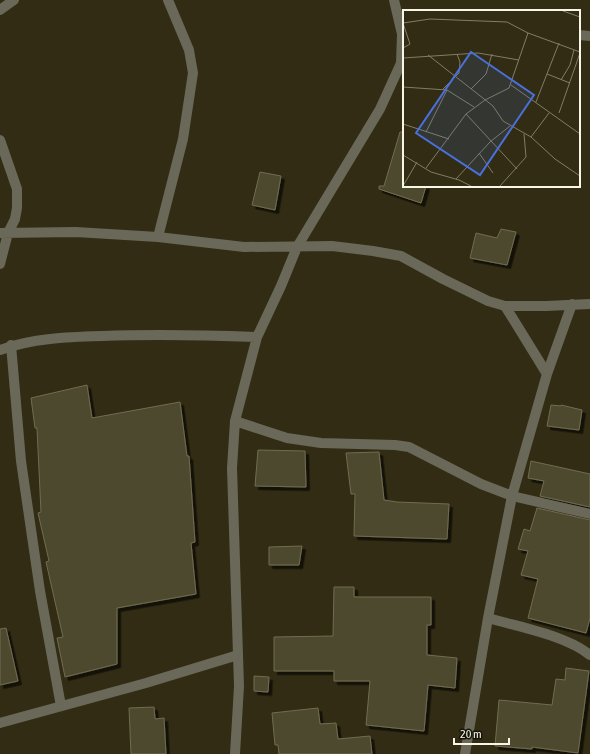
<svg xmlns="http://www.w3.org/2000/svg" width="590" height="754" viewBox="0 0 590 754" font-family="'Asap Condensed',sans-serif">
  <style>
    .building { fill: #4d492f; stroke: #716c51; filter: url(#shadow) }
    .lines { fill: none; stroke-linecap: round; stroke-linejoin: round }
    .minor { stroke: #6a6859; stroke-width: 10 }
    .inset-road { fill: none; stroke: #817d67; stroke-width: 1 }
    .view { fill: #4970db; fill-opacity: 0.15; stroke: #4970db; stroke-width: 2 }
    .inset-edge { fill: none; stroke: #f8f6e6; stroke-width: 2 }
  </style>
  <defs>
    <filter id="shadow"><feDropShadow dx="3.5" dy="3.5" stdDeviation="0" flood-color="#0009"/></filter>
  </defs>
  <rect width="100%" height="100%" fill="#312c13"/>
  <path class="building" d="M400,132H404V186H426L421,203L379,189V186H384Z
    M260,172L281,176L275,210L252,205Z
    M501,229L516,232L507,265L470,258L476,233L497,238Z
    M87,385L92,418L180,402L187,456H189L195,542L191,543L196,594L117,608V664L65,677L57,638L63,637L46,562L49,561L38,513L41,512L37,428H35L31,398Z
    M551,405L561,406V405L582,410L579,430L547,426Z
    M258,450L305,451L306,487L255,486Z
    M379,452L384,500L397,502L449,504L447,539L354,536L355,494H351L346,453Z
    M531,461L590,474V507L540,496L544,481L528,478Z
    M537,508L590,520V618L586,633L528,618L538,579L521,575L528,551L518,549L524,529L530,531Z
    M302,546L299,565H269V547Z
    M334,587H354V597H431V625H427V655L457,658L455,688L428,685L424,731L366,725L370,681H334V671H274V637L333,636Z
    M6,628L18,681L0,685V629Z
    M566,668L589,671L578,753L532,747V749L495,746L499,700L552,705L556,679L565,680Z
    M254,676L269,677L268,692L254,691Z
    M154,707L155,719L164,718L166,754H131L129,708Z
    M318,708L320,724L336,723L338,739L370,736L372,754H279L278,745H275L272,713Z"/>
  <g class="lines">
    <path class="minor" d="M0,10L14,0
      M579,35L590,36
      M0,140L17,189V208L15,219L8,233L0,264
      M0,233L76,232L158,237L244,247L332,246L373,251L401,256L443,279L488,301L505,306H546L590,304
      M158,237L183,139L193,73L189,50L168,0
      M505,306L547,374
      M11,345L21,461L40,591L61,706
      M0,350C32,338 68,337 102,336C154,334 205,335 257,337
      M235,421L287,438L321,443L395,445L409,447L481,484L512,496L590,514
      M488,618C519,627 565,635 590,655
      M0,723L146,683L238,655
      M235,754L239,686L232,468L235,421L257,337L281,286L297,247L380,109L401,63L402,34L394,0
      M465,754L488,618L512,496L547,374L572,304"/>
  </g>
  <g transform="translate(403 10)">
    <rect width="177" height="177" fill="#312c13"/>
    <path class="inset-road" d="M160,1L177,7M0,13L27,9L104,12L125,23L177,42M0,38L7,34L0,13M25,45L90,96L100,111L128,127L152,149L177,166M0,48L75,43L116,50M144,64L167,73M158,70L167,55L171,40M108,75L177,124M0,77L44,80L71,97M40,79L56,63L57,52L54,44M68,79L83,64L89,44M133,92L156,33M156,103L177,43M63,104L114,159M0,114L46,129M23,122L44,80M128,127L146,103M76,143L90,163M0,145L28,162L56,170L68,176M23,158L63,104L82,90L106,78L125,23M53,169L87,132L107,116M0,176L14,152M97,176L123,147L121,124"/>
    <path class="view" d="M68,42L131,85L77,165L13,123Z"/>
    <rect width="177" height="177" class="inset-edge"/>
  </g>
  <path d="M454 738v6h55v-6" fill="none" stroke="#f8f6e6" stroke-width="2"/>
  <text x="460" y="738" font-size="12" fill="#f8f6e6" stroke="#16140a" stroke-width="3" paint-order="stroke">20 m</text>
</svg>
